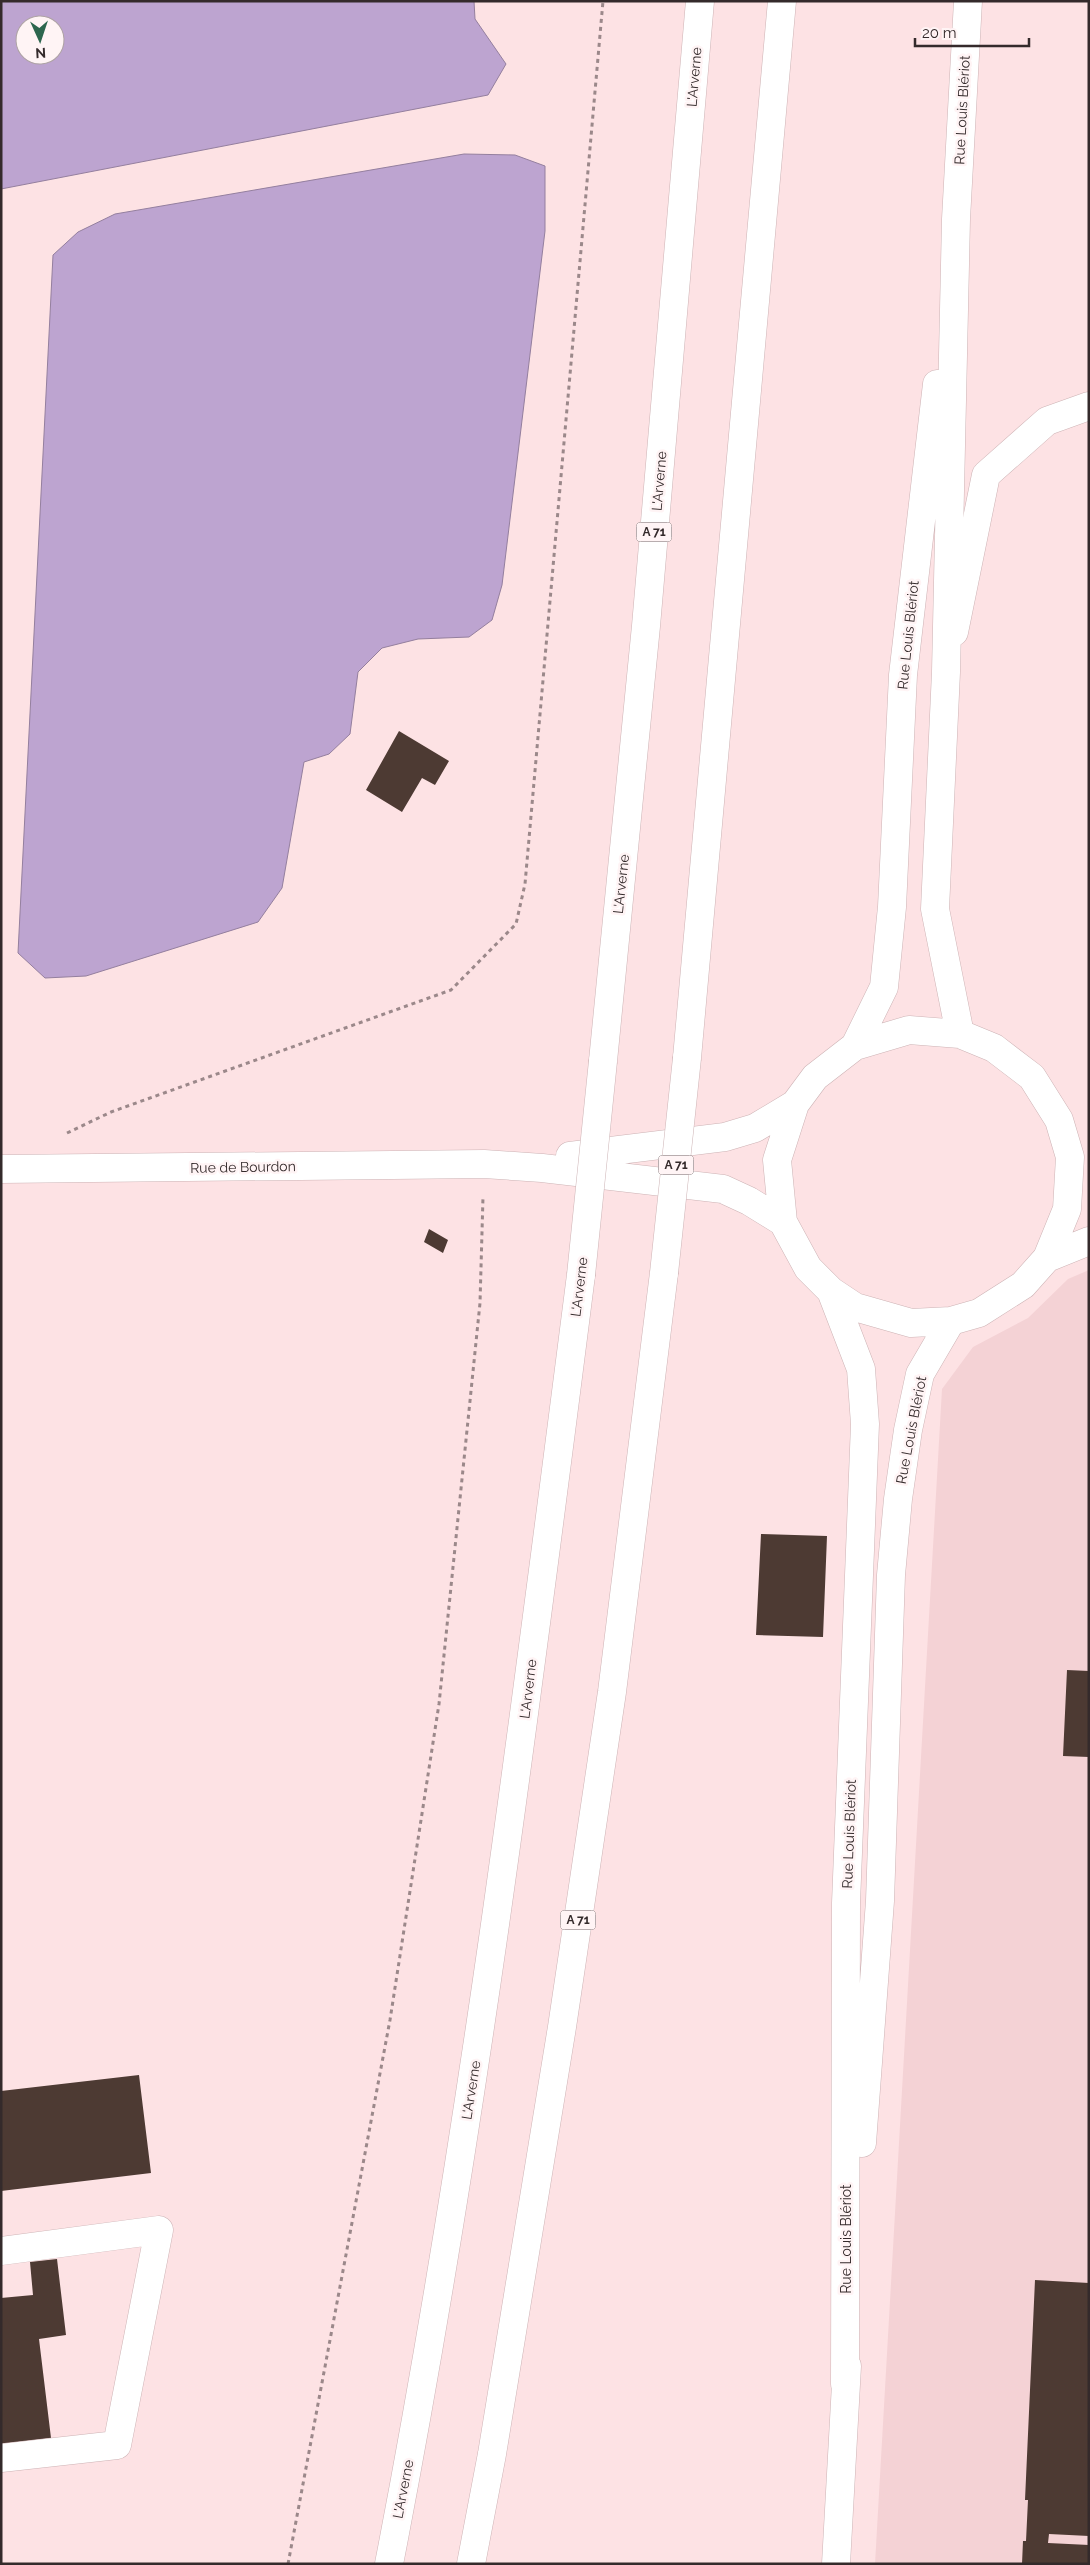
<svg xmlns="http://www.w3.org/2000/svg" width="1090" height="2565" viewBox="0 0 1090 2565" font-family="Raleway,sans-serif">
  <style>
    .built { fill: #f4d2d5 }
    .water { fill: #bda4d0; stroke: #947f9e; fill-rule: evenodd }
    .building { fill: #4d3a33 }
    .lines { fill: none; stroke-linecap: round; stroke-linejoin: round }
    .minor-casing { stroke: #cdb3b5; stroke-width: 29 }
    .major-casing { stroke: #cdb3b5; stroke-width: 29 }
    .highway-casing { stroke: #cdb3b5; stroke-width: 29 }
    .path { stroke: #9b888a; stroke-width: 3; stroke-dasharray: 4 4; stroke-linecap: butt }
    .minor { stroke: #fff; stroke-width: 28 }
    .major { stroke: #fff; stroke-width: 28 }
    .highway { stroke: #fff; stroke-width: 28 }
    .highway-bridge-casing { stroke: #cdb3b5; stroke-width: 29; stroke-linecap: butt }
    .highway-bridge { stroke: #fff; stroke-width: 28 }
    .labels { text-anchor: middle; stroke-width: 5; stroke-linejoin: round; paint-order: stroke }
    .shield { fill: #fff4f5; stroke: #716768; stroke-width: 1 }
    .shield-label { font-size: 12px; font-weight: bold; fill: #342a2b }
    .street-label { font-size: 14px; fill: #342a2b; stroke: #fff4f5 }
  </style>
  <rect width="100%" height="100%" fill="#fde2e4"/>
  <path class="built" d="M1089,1270V2564H875L942,1389L973,1347L1028,1318L1068,1279Z"/>
  <path class="water" d="M1,1H474L475,19L506,64L488,95L1,189ZM25,25H55V55H25Z
    M464,154L515,155L545,166V231L502,585L492,620L469,637L418,639L382,648L358,672L350,734L329,754L304,762L282,888L258,922L86,976L45,978L18,953L53,255L78,232L115,214Z"/>
  <path class="building" d="M399,731L449,761L435,785L422,778L402,812L366,790Z
    M429,1229L448,1240L443,1253L424,1242Z
    M761,1534L827,1536L823,1637L756,1635Z
    M1067,1670L1089,1671V1757L1063,1756Z
    M139,2075L151,2173L1,2191V2091Z
    M57,2259L66,2335L39,2339L51,2438L1,2444V2298L33,2295L30,2262Z
    M1035,2280L1089,2283V2536L1049,2534L1048,2543L1089,2545V2564H1022L1023,2541H1026L1028,2500H1025Z"/>
  <g class="lines">
    <g class="minor-casing">
      <path id="minor" d="M954,632L986,475L1047,421L1089,406
        M1,2251L159,2230L117,2445L1,2458"/>
    </g>
    <g class="major-casing">
      <path id="major" d="M960,1034L935,909L946,672L956,219L968,1
        M855,1046L884,987L892,907L903,675L937,384
        M570,1156L725,1137L755,1128L795,1104
        M1,1169L484,1164L542,1168L723,1189L749,1201L783,1222
        M1047,1258L1089,1241
        M831,1291L855,1307L911,1323L951,1321L979,1313L1023,1285L1047,1258L1067,1209L1070,1157L1059,1120L1032,1077L994,1048L960,1034L909,1030L855,1046L815,1077L795,1104L777,1160L783,1222L808,1268L831,1291L861,1369L865,1424L846,1903L845,2384
        M862,2143L880,1901L891,1575L898,1499L908,1430L920,1374L951,1321
        M836,2564L847,2366"/>
    </g>
    <g class="highway-casing">
      <path id="highway" d="M687,1058L782,1
        M603,1061L646,626L700,1
        M389,2564C472,2137 526,1706 581,1275
        M471,2564L492,2454L562,2027L612,1692L664,1273"/>
    </g>
    <path class="path" d="M67,1133L111,1112L451,990L516,924L525,884L603,1
      M288,2564L390,2020L439,1704L480,1303L483,1197"/>
    <use href="#minor" class="minor"/>
    <use href="#major" class="major"/>
    <use href="#highway" class="highway"/>
    <g class="highway-bridge-casing">
      <path id="highway-bridge" d="M664,1273L687,1058
        M581,1275L603,1061"/>
    </g>
    <use href="#highway-bridge" class="highway-bridge"/>
  </g>
  <g class="labels">
    <g class="shield">
      <rect x="636.5" y="522.5" width="35" height="19" rx="4"/>
      <rect x="658.5" y="1155.5" width="35" height="19" rx="4"/>
      <rect x="560.5" y="1910.5" width="35" height="19" rx="4"/>
    </g>
    <g class="shield-label">
      <text x="654" y="536">A 71</text>
      <text x="676" y="1169">A 71</text>
      <text x="578" y="1924">A 71</text>
    </g>
    <g class="street-label">
      <text transform="translate(694 77) rotate(-85)" y="5">L'Arverne</text>
      <text transform="translate(962 110) rotate(-87)" y="5">Rue Louis Blériot</text>
      <text transform="translate(659 481) rotate(-85)" y="5">L'Arverne</text>
      <text transform="translate(908 635) rotate(-84)" y="5">Rue Louis Blériot</text>
      <text transform="translate(621 884) rotate(-84)" y="5">L'Arverne</text>
      <text transform="translate(243 1167) rotate(-1)" y="5">Rue de Bourdon</text>
      <text transform="translate(579 1287) rotate(-83)" y="5">L'Arverne</text>
      <text transform="translate(911 1430) rotate(-79)" y="5">Rue Louis Blériot</text>
      <text transform="translate(528 1689) rotate(-83)" y="5">L'Arverne</text>
      <text transform="translate(849 1834) rotate(-88)" y="5">Rue Louis Blériot</text>
      <text transform="translate(471 2090) rotate(-81)" y="5">L'Arverne</text>
      <text transform="translate(846 2239) rotate(-90)" y="5">Rue Louis Blériot</text>
      <text transform="translate(403 2489) rotate(-79)" y="5">L'Arverne</text>
    </g>
  </g>
  <rect width="1090" height="2565" fill="none" stroke="#342a2b" stroke-width="5"/>
  <g transform="translate(40 40) rotate(177)"><circle r="24" fill="#fff4f5" stroke="#aea3a4"/>
  <path d="M0-4L9 19L0 12L-9 19Z" fill="#2d664e"/>
  <text y="-8" font-size="14" font-weight="bold" text-anchor="middle" fill="#342a2b">N</text>
  </g>
  <path d="M915 38v8h114v-8" fill="none" stroke="#342a2b" stroke-width="2.5"/>
  <text x="922" y="38" font-size="15" fill="#342a2b" stroke="#fff4f5" stroke-width="4" paint-order="stroke">20 m</text>
</svg>
